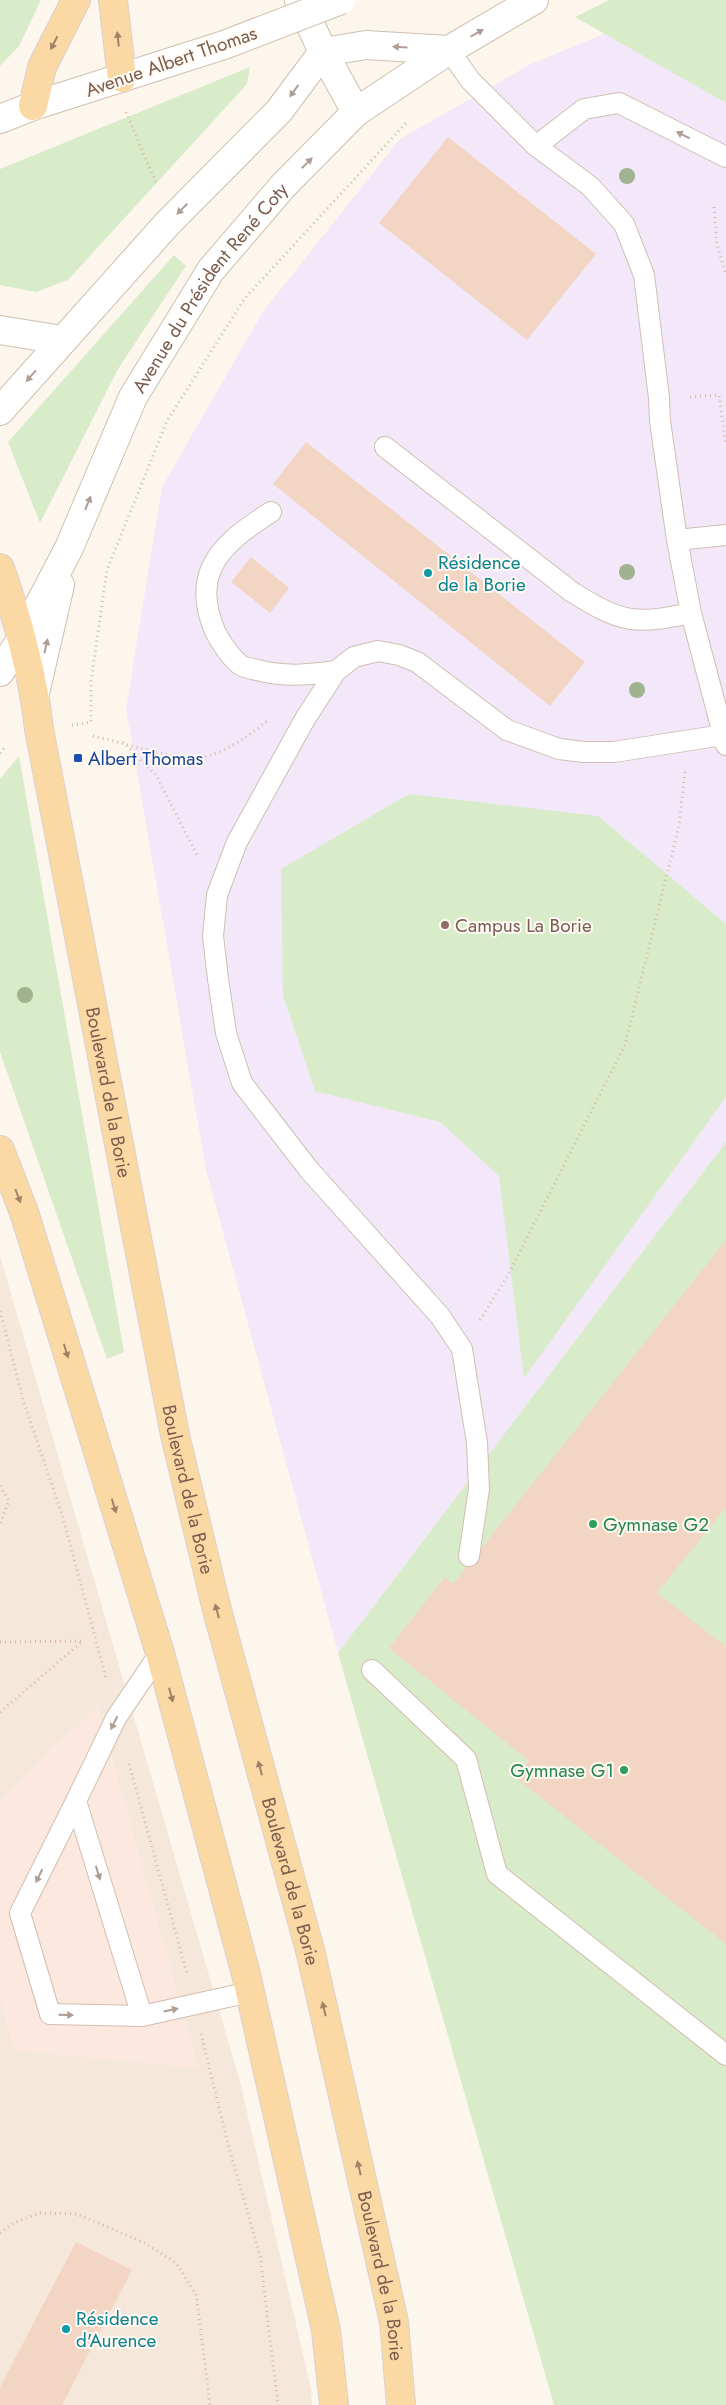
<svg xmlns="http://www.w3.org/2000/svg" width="726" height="2405" viewBox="0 0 726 2405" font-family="Jost,sans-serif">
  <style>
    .residential { fill: #f5e8da }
    .commercial { fill: #fde8e0 }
    .education { fill: #f3e8fa }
    .green { fill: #d8ecc9 }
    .building { fill: #f3d5c3 }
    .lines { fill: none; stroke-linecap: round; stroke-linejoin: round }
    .service-casing { stroke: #d1beb0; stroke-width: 22 }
    .tertiary-casing { stroke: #d1beb0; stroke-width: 30 }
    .primary-casing { stroke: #dad1cd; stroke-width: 30 }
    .path { stroke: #d9b8a5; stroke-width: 3; stroke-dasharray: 1 4; stroke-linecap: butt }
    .service { stroke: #fff; stroke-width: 20 }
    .tertiary { stroke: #fff; stroke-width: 28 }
    .primary { stroke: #fbd9a5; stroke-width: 28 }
    .tertiary-bridge-casing { stroke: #d1beb0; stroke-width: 30; stroke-linecap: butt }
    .tertiary-bridge { stroke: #fff; stroke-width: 28 }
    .tree { fill: #a0b28e }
    .oneway { fill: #af9d94 }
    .oneway2 { fill: #a18267 }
    .culture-dot { fill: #0f9aa8; stroke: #fffaf3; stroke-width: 2 }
    .transit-dot { fill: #1a4fb4; stroke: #fffaf3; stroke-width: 2 }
    .education-dot { fill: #8d6e63; stroke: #fffaf3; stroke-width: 2 }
    .leisure-dot { fill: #2e9e5b; stroke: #fffaf3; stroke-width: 2 }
    .labels { text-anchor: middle; stroke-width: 4; stroke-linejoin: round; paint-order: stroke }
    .street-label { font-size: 19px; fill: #7a5c4d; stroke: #fffaf3 }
    .culture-label { font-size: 19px; fill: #0d838f; stroke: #fffaf3; text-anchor: start }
    .transit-label { font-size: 19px; fill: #164399; stroke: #fffaf3; text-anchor: start }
    .education-label { font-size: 19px; fill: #785e54; stroke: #fffaf3; text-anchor: start }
    .leisure-label { font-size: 19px; fill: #27864d; stroke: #fffaf3; text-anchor: start }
  </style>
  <rect width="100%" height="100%" fill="#fdf6ec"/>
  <path class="residential" d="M0,1256L240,2082L311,2389L312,2405H0Z"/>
  <path class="commercial" d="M98,1707L198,2068L14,2050L0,1998V1801L52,1748Z"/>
  <path class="education" d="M685,0H726V1142L338,1653L206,1170L126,709L162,487L264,310L400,139L529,65Z"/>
  <path class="green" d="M0,0H41L19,46L0,66Z
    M609,0H726V103L575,17Z
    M250,67L247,84L68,280L36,292L0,285V169Z
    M174,255L186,266L118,369L40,523L8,442Z
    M19,756L124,1352L107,1359L0,1052V779Z
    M409,794L598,816L726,924V1097L524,1378L499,1176L440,1122L315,1091L283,996L281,869Z
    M726,1142V2405H554L338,1653Z"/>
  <path class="building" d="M448,137L596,254L527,340L379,223Z
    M306,442L585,662L550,706L273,484Z
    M251,557L289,588L270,613L231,582Z
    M726,1240V1507L657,1593L726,1647V1944L516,1778L529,1761L389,1648L445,1577L453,1584Z
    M76,2242L132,2270L62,2405H0V2387Z"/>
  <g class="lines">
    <g class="service-casing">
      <path id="service" d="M449,50L470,80L536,146L590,186L624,224L644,275L659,398L660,421L677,540L691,613L726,745
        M536,146L584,109L619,103L726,157
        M385,447L572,592C622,623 634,625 691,613
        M271,512C224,542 189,571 215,631C219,640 233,661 242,666C246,668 253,669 257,670C284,677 308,675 336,671
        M677,540L726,535
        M469,1556L479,1489L477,1443L462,1349L440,1316L310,1171L242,1083L226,1033L218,979L213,936L217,895L237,842L305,719L336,671L354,657L378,651L399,655L417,662L507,730L559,749L584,752H614L723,735
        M160,1653L116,1718L76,1801L142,2016L250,1992
        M372,1670L466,1759L497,1874L726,2055
        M76,1801L20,1913L50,2014L142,2016"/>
    </g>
    <g class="tertiary-casing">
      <g id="tertiary">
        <path d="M299,0L323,52L356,112"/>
        <path d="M323,52L366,45L449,50"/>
        <path d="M0,119L33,106L224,45"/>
        <path d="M0,330L62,340"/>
        <path d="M0,411L167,224L279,111L323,52"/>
        <path id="s1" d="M0,672L22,638L69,548L133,397L211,270L283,186L356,112L449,50L534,0"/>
        <path d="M35,693L60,585"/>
      </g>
    </g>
    <g class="primary-casing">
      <g id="primary">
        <path d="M113,0L122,78"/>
        <path d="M33,106L42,67L76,0"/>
        <path id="s2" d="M0,568C18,620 33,674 39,729L175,1435L217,1610L311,1954L394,2322L401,2405"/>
        <path d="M0,1150L25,1215L160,1653L246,1974L326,2330L334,2405"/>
      </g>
    </g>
    <path class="path" d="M126,112L157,185
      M714,207L717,244L726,275
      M690,397L719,395L726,445
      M72,725L91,722V681L107,570L167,421L245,298L406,123
      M93,736C119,741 181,763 204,757C228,751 248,736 267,721
      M123,742L156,775L198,857
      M0,753L6,746
      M0,1311L24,1403L62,1514L106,1678
      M480,1320L508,1275L625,1045L679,825L685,771
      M0,1486L9,1501L0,1524
      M0,1642L82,1641
      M0,1712L83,1641
      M129,1764L187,1974
      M201,2034L228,2144L260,2255L278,2405
      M0,2233L14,2223L40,2213L77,2214L145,2243L176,2263L196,2294L210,2405"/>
    <use href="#service" class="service"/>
    <use href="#tertiary" class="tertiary"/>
    <use href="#primary" class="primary"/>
    <g class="tertiary-bridge-casing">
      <path id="tertiary-bridge" d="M224,45L341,0"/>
    </g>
    <use href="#tertiary-bridge" class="tertiary-bridge"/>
  </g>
  <g class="tree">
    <circle cx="627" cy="176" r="8"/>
    <circle cx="627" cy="572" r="8"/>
    <circle cx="637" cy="690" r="8"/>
    <circle cx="25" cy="995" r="8"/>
  </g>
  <defs><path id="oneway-solid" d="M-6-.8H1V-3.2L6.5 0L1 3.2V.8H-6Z" transform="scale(1.25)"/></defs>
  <g class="oneway">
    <use href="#oneway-solid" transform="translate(477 33) rotate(-30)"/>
    <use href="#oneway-solid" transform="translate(400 47) rotate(-177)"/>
    <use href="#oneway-solid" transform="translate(294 91) rotate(126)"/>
    <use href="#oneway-solid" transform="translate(683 135) rotate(-153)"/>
    <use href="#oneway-solid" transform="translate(307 163) rotate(-45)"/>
    <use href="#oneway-solid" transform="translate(182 209) rotate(135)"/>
    <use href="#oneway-solid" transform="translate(31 376) rotate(131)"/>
    <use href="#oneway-solid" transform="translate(88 503) rotate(-67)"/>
    <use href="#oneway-solid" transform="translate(46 646) rotate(-77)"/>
    <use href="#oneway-solid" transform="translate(114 1723) rotate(117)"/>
    <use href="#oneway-solid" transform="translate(98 1873) rotate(73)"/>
    <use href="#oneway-solid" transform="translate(39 1876) rotate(116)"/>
    <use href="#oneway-solid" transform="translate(171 2010) rotate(-12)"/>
    <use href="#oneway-solid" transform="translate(66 2015) rotate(1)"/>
  </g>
  <g class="oneway2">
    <use href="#oneway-solid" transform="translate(118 39) rotate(-96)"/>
    <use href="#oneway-solid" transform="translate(54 43) rotate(117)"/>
    <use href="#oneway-solid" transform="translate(18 1196) rotate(69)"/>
    <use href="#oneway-solid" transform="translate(66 1351) rotate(73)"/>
    <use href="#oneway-solid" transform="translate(114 1506) rotate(73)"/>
    <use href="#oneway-solid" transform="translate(217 1611) rotate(-105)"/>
    <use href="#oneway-solid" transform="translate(171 1695) rotate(75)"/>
    <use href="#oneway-solid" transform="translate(260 1768) rotate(-105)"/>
    <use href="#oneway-solid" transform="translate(324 2009) rotate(-103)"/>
    <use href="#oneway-solid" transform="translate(359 2168) rotate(-103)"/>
  </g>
  <g class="culture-dot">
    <circle cx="428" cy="573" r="5"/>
    <circle cx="66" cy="2329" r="5"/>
  </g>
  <rect class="transit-dot" x="73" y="753" width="10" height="10" rx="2.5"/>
  <circle class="education-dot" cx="445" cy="925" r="5"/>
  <g class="leisure-dot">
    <circle cx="593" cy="1524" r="5"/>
    <circle cx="624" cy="1770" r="5"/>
  </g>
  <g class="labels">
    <g class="street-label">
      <text transform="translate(171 61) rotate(-19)" y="7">Avenue Albert Thomas</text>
      <text dy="7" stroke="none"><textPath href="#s1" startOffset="440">Avenue du Président René Coty</textPath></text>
      <text dy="7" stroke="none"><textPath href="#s2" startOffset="536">Boulevard de la Borie</textPath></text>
      <text dy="7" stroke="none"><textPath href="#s2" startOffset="941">Boulevard de la Borie</textPath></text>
      <text dy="7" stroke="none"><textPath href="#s2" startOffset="1346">Boulevard de la Borie</textPath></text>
      <text dy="7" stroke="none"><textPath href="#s2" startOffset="1751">Boulevard de la Borie</textPath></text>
    </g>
    <g class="culture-label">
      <text x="438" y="569">Résidence<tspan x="438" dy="22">de la Borie</tspan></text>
      <text x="76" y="2325">Résidence<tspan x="76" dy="22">d'Aurence</tspan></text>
    </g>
    <g class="transit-label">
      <text x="88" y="765">Albert Thomas</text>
    </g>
    <g class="education-label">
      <text x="455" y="932">Campus La Borie</text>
    </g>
    <g class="leisure-label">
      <text x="603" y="1531">Gymnase G2</text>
      <text x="614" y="1777" text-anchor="end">Gymnase G1</text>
    </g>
  </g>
</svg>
